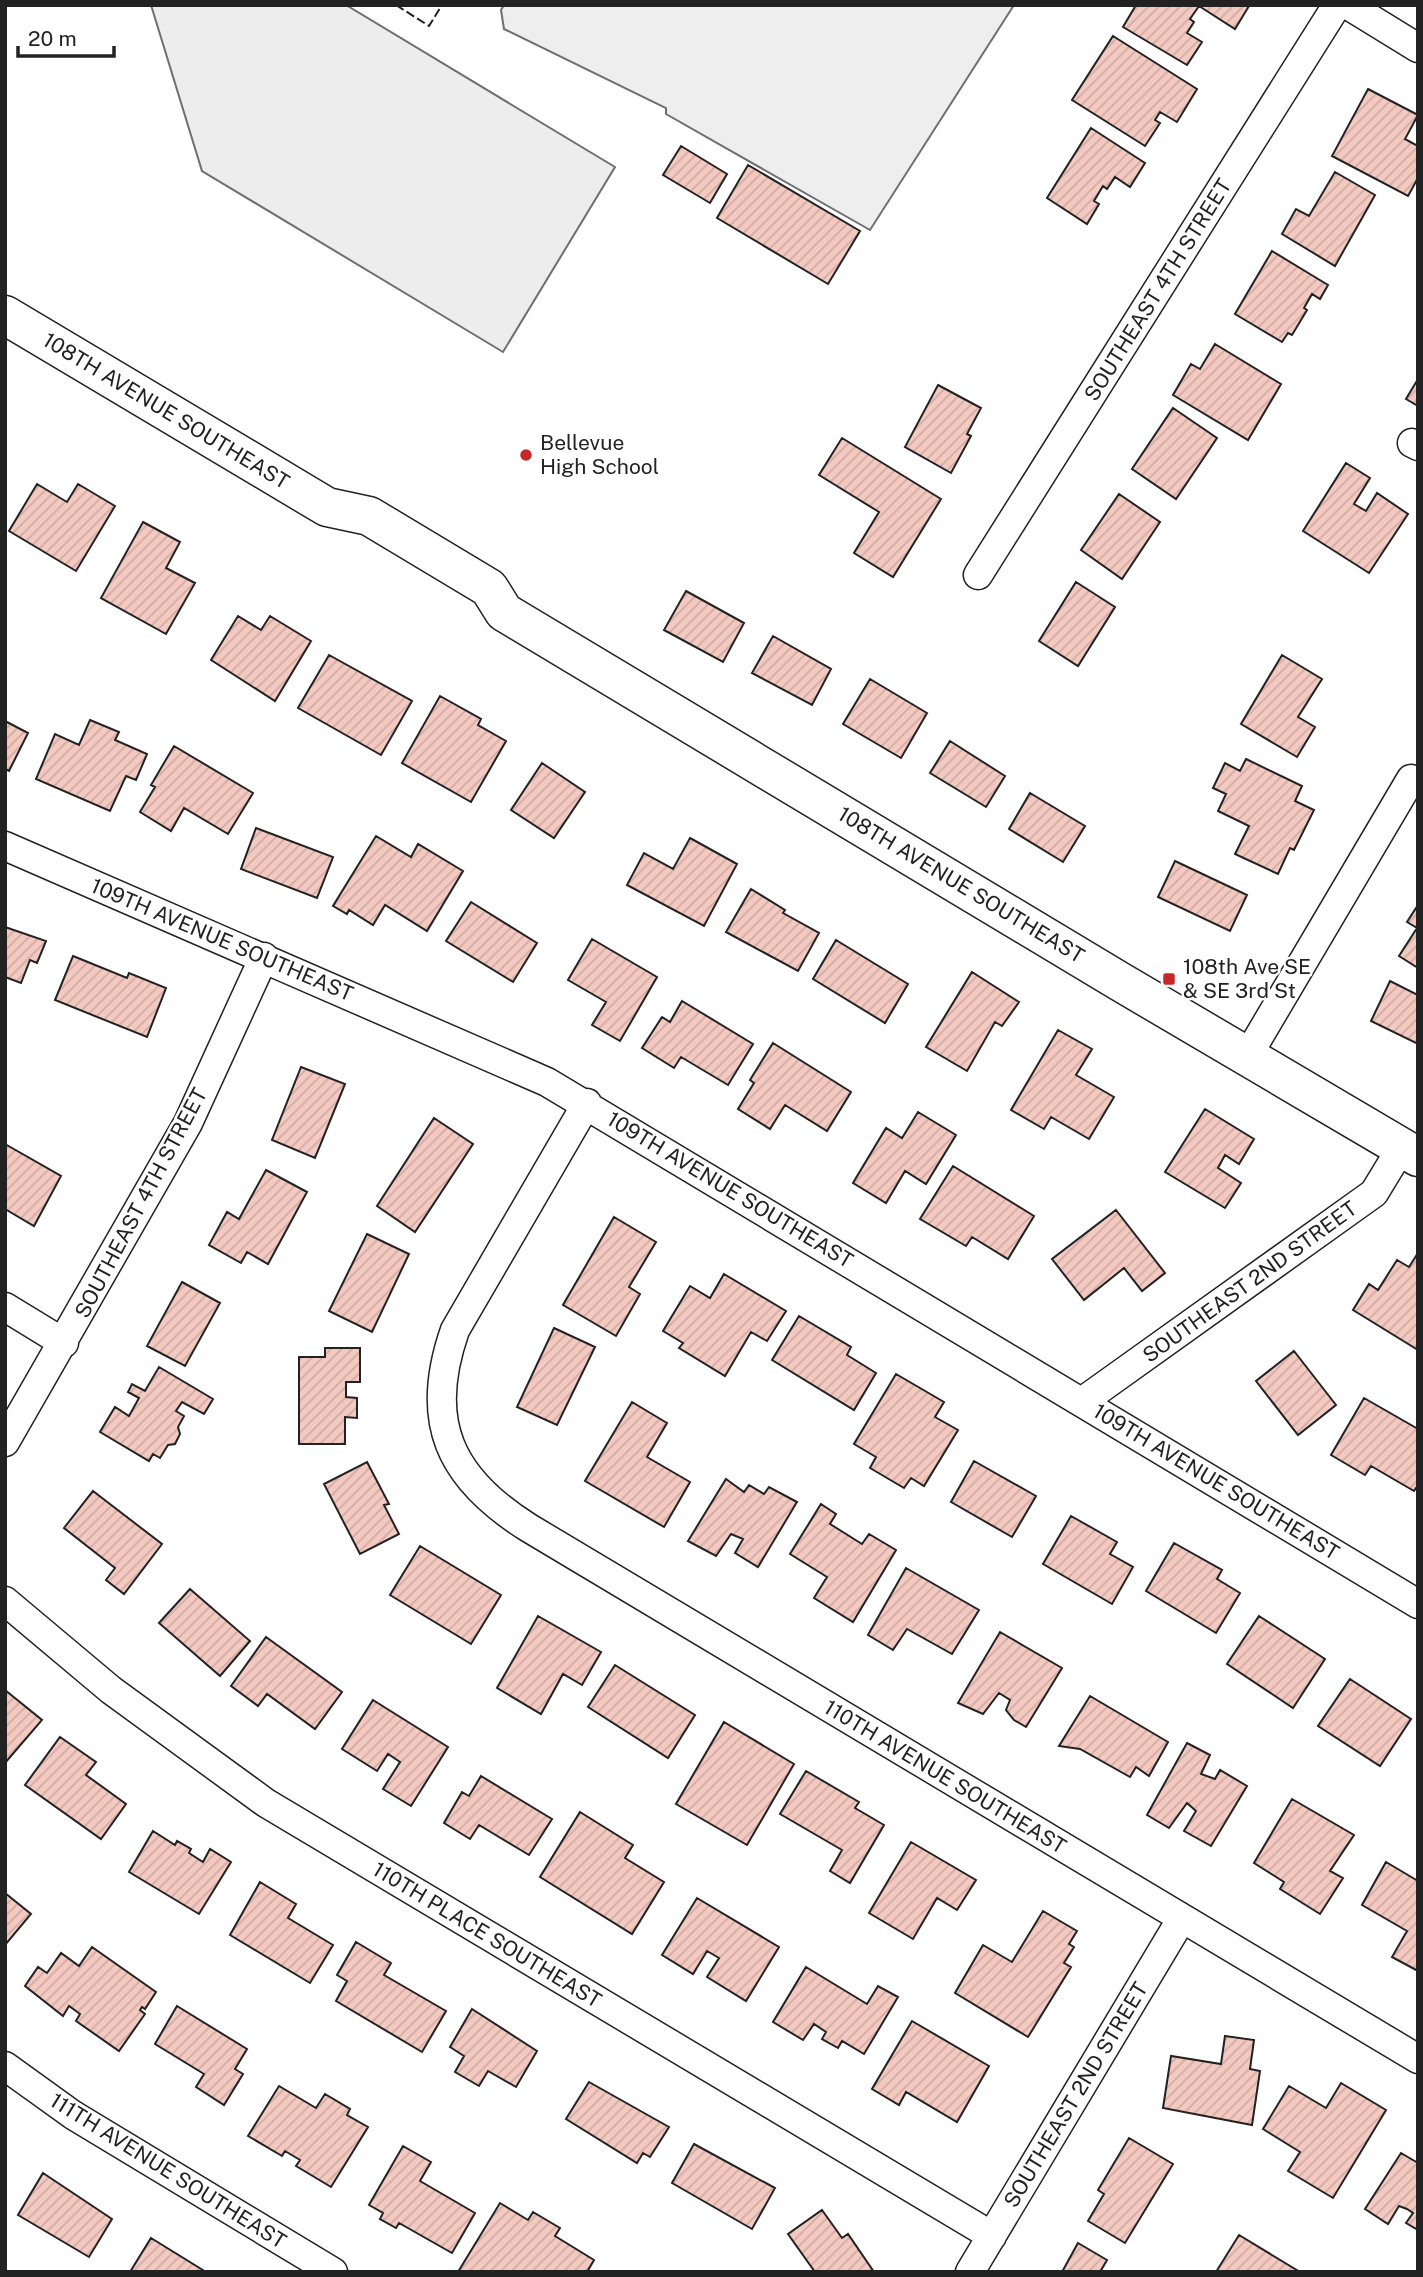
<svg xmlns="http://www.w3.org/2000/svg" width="1423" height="2277" viewBox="0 0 1423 2277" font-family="'Public Sans',sans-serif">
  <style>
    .park { fill: #eee; stroke: #6f6f6f; stroke-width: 2 }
    .parking { fill: #ededed; stroke: #6f6f6f; stroke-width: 2 }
    .building { fill: url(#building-hatch); stroke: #222; stroke-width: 2 }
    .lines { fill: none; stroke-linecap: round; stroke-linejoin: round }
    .street-casing { stroke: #222; stroke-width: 31 }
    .secondary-casing { stroke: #222; stroke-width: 41 }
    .street { stroke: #fff; stroke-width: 28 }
    .secondary { stroke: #fff; stroke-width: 38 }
    .fence { stroke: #222; stroke-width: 2; stroke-dasharray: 9 3.5; stroke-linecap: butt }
    .poi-dot { fill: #c62828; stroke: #fff; stroke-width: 2.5 }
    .labels { text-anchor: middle; stroke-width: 5; stroke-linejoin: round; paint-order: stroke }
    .street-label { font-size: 21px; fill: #222; stroke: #fff }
    .poi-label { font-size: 21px; fill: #222; stroke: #fff; text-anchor: start }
  </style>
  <defs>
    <pattern id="building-hatch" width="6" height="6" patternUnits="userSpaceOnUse" patternTransform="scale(1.75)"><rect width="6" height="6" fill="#f3c9c0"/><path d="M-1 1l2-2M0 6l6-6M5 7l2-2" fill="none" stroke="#d0aca5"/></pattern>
  </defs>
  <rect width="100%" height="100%" fill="#fff"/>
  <path class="park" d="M504,5H1014L870,230L666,114V108L504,29L501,10Z"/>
  <path class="parking" d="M151,5H346L615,167L503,352L202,171Z"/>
  <path class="building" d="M1136,5H1248L1249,6L1235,29L1199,6L1190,19L1194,22L1187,33L1202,42L1187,65L1123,27Z
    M1113,36L1197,89L1177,122L1160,112L1155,120L1160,123L1145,146L1072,100Z
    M1368,89L1418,115L1405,139L1418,146V178L1408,196L1332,156Z
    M1091,128L1145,163L1130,187L1115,177L1107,189L1103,186L1094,201L1099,204L1087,224L1047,198Z
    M681,146L727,174L710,203L663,175Z
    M748,165L860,231L828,284L717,218Z
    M1335,172L1375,195L1335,266L1282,234L1296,209L1309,216Z
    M1272,251L1328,285L1320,299L1312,294L1304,308L1307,310L1292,335L1288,333L1282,342L1235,314Z
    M1215,344L1281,384L1248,440L1173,395L1191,364L1200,369Z
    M1418,379V406L1406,399Z
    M938,385L981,408L967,434L971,436L951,473L905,447Z
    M1173,408L1217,438L1176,499L1132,469Z
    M842,438L941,499L893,577L854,553L879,512L819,475Z
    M1346,463L1370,478L1354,504L1366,511L1377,493L1408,514L1369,573L1303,531Z
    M37,484L67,502L78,484L115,506L76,571L9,531Z
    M1119,494L1160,522L1122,579L1081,550Z
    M143,522L180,542L166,568L195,583L166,634L101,598Z
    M1076,582L1115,607L1078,666L1039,641Z
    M686,591L744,623L723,662L664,630Z
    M238,616L261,630L270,616L311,641L275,701L211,660Z
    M773,636L831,669L812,705L752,673Z
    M329,655L412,701L381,755L298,708Z
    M1282,655L1322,679L1298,717L1315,727L1297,757L1241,724Z
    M870,679L927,713L901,758L843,724Z
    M440,696L481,719L478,725L506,741L471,802L402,763Z
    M90,720L119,732L115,740L147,754L136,780L126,776L110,811L36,779L55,734L79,745Z
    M5,721L28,733L9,771L5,769Z
    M950,741L1005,776L986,807L930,773Z
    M174,746L253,793L228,834L184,808L171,831L140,812L155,787L151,785Z
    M1246,759L1302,786L1295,801L1314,810L1294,850L1290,848L1278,874L1235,854L1249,826L1218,811L1226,794L1213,788L1225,763L1240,771Z
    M542,763L585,792L554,838L511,810Z
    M1030,793L1085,826L1063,862L1009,829Z
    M256,828L333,857L317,898L241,869Z
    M376,836L411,857L418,844L463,871L427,931L385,905L373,925L349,910L347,914L333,906Z
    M690,838L737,864L704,926L627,885L644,853L673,869Z
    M1175,861L1247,895L1230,931L1158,897Z
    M751,889L785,910L783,913L819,933L798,971L726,932Z
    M471,902L537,943L513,982L446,941Z
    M1418,905V968L1399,956L1417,928L1407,922Z
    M5,927L46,941L37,963L30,960L21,983L5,977Z
    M592,939L657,977L620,1041L592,1025L606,1002L568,980Z
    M836,940L908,984L885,1023L813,979Z
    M73,956L127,978L129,973L166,988L147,1037L55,1000Z
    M972,972L1019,1002L1002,1026L995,1022L967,1071L926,1047Z
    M1390,981L1418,995V1044L1371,1021Z
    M682,1001L753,1044L728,1085L681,1057L674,1068L642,1048L662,1017L670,1022Z
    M1058,1030L1092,1049L1076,1075L1114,1097L1089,1139L1051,1117L1044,1129L1011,1110Z
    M773,1043L851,1092L827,1131L785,1105L770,1129L738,1109L754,1083L750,1080Z
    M301,1067L345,1084L315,1158L272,1140Z
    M1205,1109L1254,1139L1239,1164L1225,1155L1218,1168L1241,1183L1225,1208L1165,1172Z
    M918,1112L956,1135L926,1184L905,1171L886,1203L853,1183L886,1128L902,1138Z
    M434,1118L473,1144L415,1232L377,1206Z
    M5,1144L61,1176L34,1226L5,1209Z
    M953,1166L1034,1216L1008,1259L972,1237L966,1246L920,1219Z
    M266,1170L307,1192L268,1264L247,1252L241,1263L209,1245L227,1212L239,1219Z
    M1116,1210L1165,1273L1142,1291L1124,1268L1084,1300L1052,1259Z
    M614,1217L656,1242L629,1287L640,1294L616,1336L563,1305Z
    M367,1234L409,1254L372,1332L329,1311Z
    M1418,1253V1350L1353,1310L1369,1284L1378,1290L1397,1260L1409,1267Z
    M724,1274L786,1311L767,1341L751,1332L725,1376L679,1348L683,1343L663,1331L690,1286L710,1298Z
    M182,1282L220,1303L185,1366L147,1346Z
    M799,1316L851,1347L847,1355L876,1373L854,1410L772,1360Z
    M554,1328L595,1347L557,1425L517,1407Z
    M325,1348H360V1382H346V1397L357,1398V1418L345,1417V1444H299V1357H325Z
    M1294,1351L1336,1405L1298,1435L1256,1381Z
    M159,1367L213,1399L204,1414L182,1402L176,1411L184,1416L178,1427L180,1434L175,1444L168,1445L160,1458L153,1454L149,1461L100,1432L115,1407L129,1416L139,1398L128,1392L132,1384L145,1391Z
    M896,1374L944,1402L935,1417L958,1430L924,1486L911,1478L904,1488L870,1468L876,1457L854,1444Z
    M1364,1398L1418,1429V1485L1414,1491L1371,1466L1365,1475L1331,1455Z
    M632,1402L667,1423L647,1457L690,1482L664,1527L585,1481Z
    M974,1461L1036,1496L1012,1537L951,1502Z
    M367,1462L389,1504L384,1505L399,1534L360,1554L324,1484Z
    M726,1479L744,1492L749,1485L764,1494L769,1487L797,1502L758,1567L735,1553L743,1539L731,1534L716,1556L688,1541Z
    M93,1491L162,1544L124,1594L106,1580L115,1568L64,1528Z
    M821,1504L836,1514L830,1524L862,1544L869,1534L896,1550L853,1622L814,1598L827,1577L790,1554Z
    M1071,1516L1117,1542L1110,1554L1133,1567L1112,1604L1043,1564Z
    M1174,1543L1222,1570L1217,1579L1240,1593L1216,1633L1146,1591Z
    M420,1546L501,1595L471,1644L390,1595Z
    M906,1568L979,1610L952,1654L907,1629L893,1650L868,1635Z
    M190,1589L250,1641L220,1676L159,1623Z
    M538,1616L601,1652L582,1685L563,1674L541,1714L497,1688Z
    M1259,1616L1325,1659L1293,1708L1227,1664Z
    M1000,1632L1062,1668L1026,1727L1014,1720L1006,1710L1010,1700L999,1693L983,1714L958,1703Z
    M266,1637L342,1692L315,1729L267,1694L258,1706L231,1686Z
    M615,1665L695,1715L668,1758L588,1707Z
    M1350,1679L1411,1719L1380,1766L1318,1726Z
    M5,1690L42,1720L5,1763Z
    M1090,1696L1168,1742L1149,1776L1136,1767L1130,1777L1080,1749L1059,1746Z
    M373,1700L448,1747L411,1806L383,1789L400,1762L388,1754L377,1771L342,1749Z
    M724,1722L794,1764L747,1845L676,1804Z
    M60,1737L96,1762L86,1775L126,1804L101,1839L25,1785Z
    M1187,1743L1210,1755L1201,1774L1215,1779L1220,1770L1247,1786L1211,1846L1184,1831L1196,1811L1187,1803L1169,1828L1147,1815Z
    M806,1771L859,1802L855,1808L884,1825L850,1883L830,1871L842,1850L780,1814Z
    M481,1776L552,1819L529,1855L479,1825L470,1839L444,1823L462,1792L469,1796Z
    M1292,1799L1354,1835L1330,1871L1343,1878L1320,1914L1280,1889L1284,1882L1254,1863Z
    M580,1812L633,1845L625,1858L664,1882L632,1934L540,1877Z
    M153,1831L175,1845L177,1841L191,1849L189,1853L203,1862L210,1849L231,1862L199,1914L129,1872Z
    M911,1842L976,1880L957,1910L937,1898L913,1939L869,1913Z
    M1386,1862L1418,1881V1971L1392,1957L1407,1931L1362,1905Z
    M260,1882L296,1904L288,1918L333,1945L310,1983L230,1935Z
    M5,1893L31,1914L5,1945Z
    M697,1898L779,1947L746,2001L707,1977L719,1958L707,1951L693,1974L662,1955Z
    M1043,1911L1077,1931L1069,1944L1074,1947L1064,1963L1071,1967L1028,2037L955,1993L983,1945L1012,1962Z
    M356,1942L391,1963L384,1975L446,2011L422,2052L336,2001L347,1981L337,1975Z
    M92,1947L156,1992L145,2009L142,2007L140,2010L145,2014L119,2051L76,2021L80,2014L69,2006L63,2016L25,1986L38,1967L47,1973L61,1953L79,1966Z
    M806,1967L867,2004L878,1986L898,1997L864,2054L842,2041L838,2048L822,2039L826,2032L814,2024L803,2040L773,2022Z
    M177,2006L247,2049L235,2069L243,2074L224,2105L196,2087L204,2074L155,2044Z
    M472,2009L537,2051L516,2087L488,2071L479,2086L455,2072L464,2056L450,2047Z
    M912,2021L989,2066L957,2122L906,2092L899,2105L872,2089Z
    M1225,2036L1254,2040L1250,2069L1260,2071L1252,2125L1163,2108L1171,2056L1221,2064Z
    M589,2082L669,2127L650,2157L643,2153L637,2163L566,2119Z
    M1341,2083L1386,2110L1333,2198L1288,2171L1300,2152L1263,2129L1289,2086L1326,2108Z
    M279,2086L316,2108L325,2094L350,2109L347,2115L368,2127L331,2187L296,2166L300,2160L285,2151L282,2156L248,2136Z
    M1129,2138L1173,2164L1125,2243L1088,2221L1104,2194L1098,2190Z
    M694,2144L775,2188L752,2229L672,2183Z
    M403,2146L431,2162L420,2181L475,2213L452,2253L399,2223L396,2228L380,2219L383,2213L369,2205Z
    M1401,2153L1418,2163V2230L1406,2223L1413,2213L1407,2209L1399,2206L1388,2224L1365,2209Z
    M43,2173L112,2219L89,2257L18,2215Z
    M500,2203L528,2220L533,2212L560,2228L555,2236L594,2260L587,2272H458Z
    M822,2210L842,2238L848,2234L874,2272H815L788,2234Z
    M1239,2235L1300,2272H1216Z
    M151,2238L206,2272H130Z
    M1078,2243L1107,2260L1100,2272H1062Z"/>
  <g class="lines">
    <g class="street-casing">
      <path id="street" d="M1348,5L1418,48
        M1412,443L1418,446
        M978,575L1337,5
        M5,846L547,1082L1418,1604
        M1248,1055L1411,779
        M587,1103L455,1330C423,1421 449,1478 529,1528L1418,2059
        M5,1307L64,1343
        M1083,1401L1374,1193L1402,1147
        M5,1442L188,1123L264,957
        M5,1601L111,1690L266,1803L992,2236
        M5,2066L73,2115L333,2272
        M970,2272L1182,1918"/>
    </g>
    <g class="secondary-casing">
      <path id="secondary" d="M5,315L327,507L369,516L489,588L504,612L1119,981L1418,1157"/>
    </g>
    <use href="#street" class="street"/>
    <use href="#secondary" class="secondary"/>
    <path class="fence" d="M396,5L429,26L442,5"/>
  </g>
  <g class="poi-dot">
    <circle cx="526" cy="455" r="7"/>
    <rect x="1162" y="972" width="14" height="14" rx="3.5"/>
  </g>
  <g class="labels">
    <g class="street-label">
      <text transform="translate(1158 290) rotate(-58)" y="7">SOUTHEAST 4TH STREET</text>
      <text transform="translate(166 411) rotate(31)" y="7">108TH AVENUE SOUTHEAST</text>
      <text transform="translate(961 885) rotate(31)" y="7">108TH AVENUE SOUTHEAST</text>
      <text transform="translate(222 940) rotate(23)" y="7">109TH AVENUE SOUTHEAST</text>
      <text transform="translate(730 1190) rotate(31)" y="7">109TH AVENUE SOUTHEAST</text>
      <text transform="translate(141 1203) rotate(-62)" y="7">SOUTHEAST 4TH STREET</text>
      <text transform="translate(1250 1282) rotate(-36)" y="7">SOUTHEAST 2ND STREET</text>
      <text transform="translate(1216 1482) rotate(31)" y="7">109TH AVENUE SOUTHEAST</text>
      <text transform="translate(945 1777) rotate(31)" y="7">110TH AVENUE SOUTHEAST</text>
      <text transform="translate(487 1935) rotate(31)" y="7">110TH PLACE SOUTHEAST</text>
      <text transform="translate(1076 2095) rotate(-59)" y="7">SOUTHEAST 2ND STREET</text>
      <text transform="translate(168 2171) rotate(32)" y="7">111TH AVENUE SOUTHEAST</text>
    </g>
    <g class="poi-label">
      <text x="540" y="450">Bellevue<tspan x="540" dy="24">High School</tspan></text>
      <text x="1183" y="974">108th Ave SE<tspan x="1183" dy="24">&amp; SE 3rd St</tspan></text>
    </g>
  </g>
  <rect width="1423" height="2277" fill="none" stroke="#222222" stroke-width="14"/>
  <path d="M18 46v10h96v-10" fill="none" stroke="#222222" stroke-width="3.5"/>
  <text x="28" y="46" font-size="21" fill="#222222" stroke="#ffffff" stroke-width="5" paint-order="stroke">20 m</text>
</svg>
